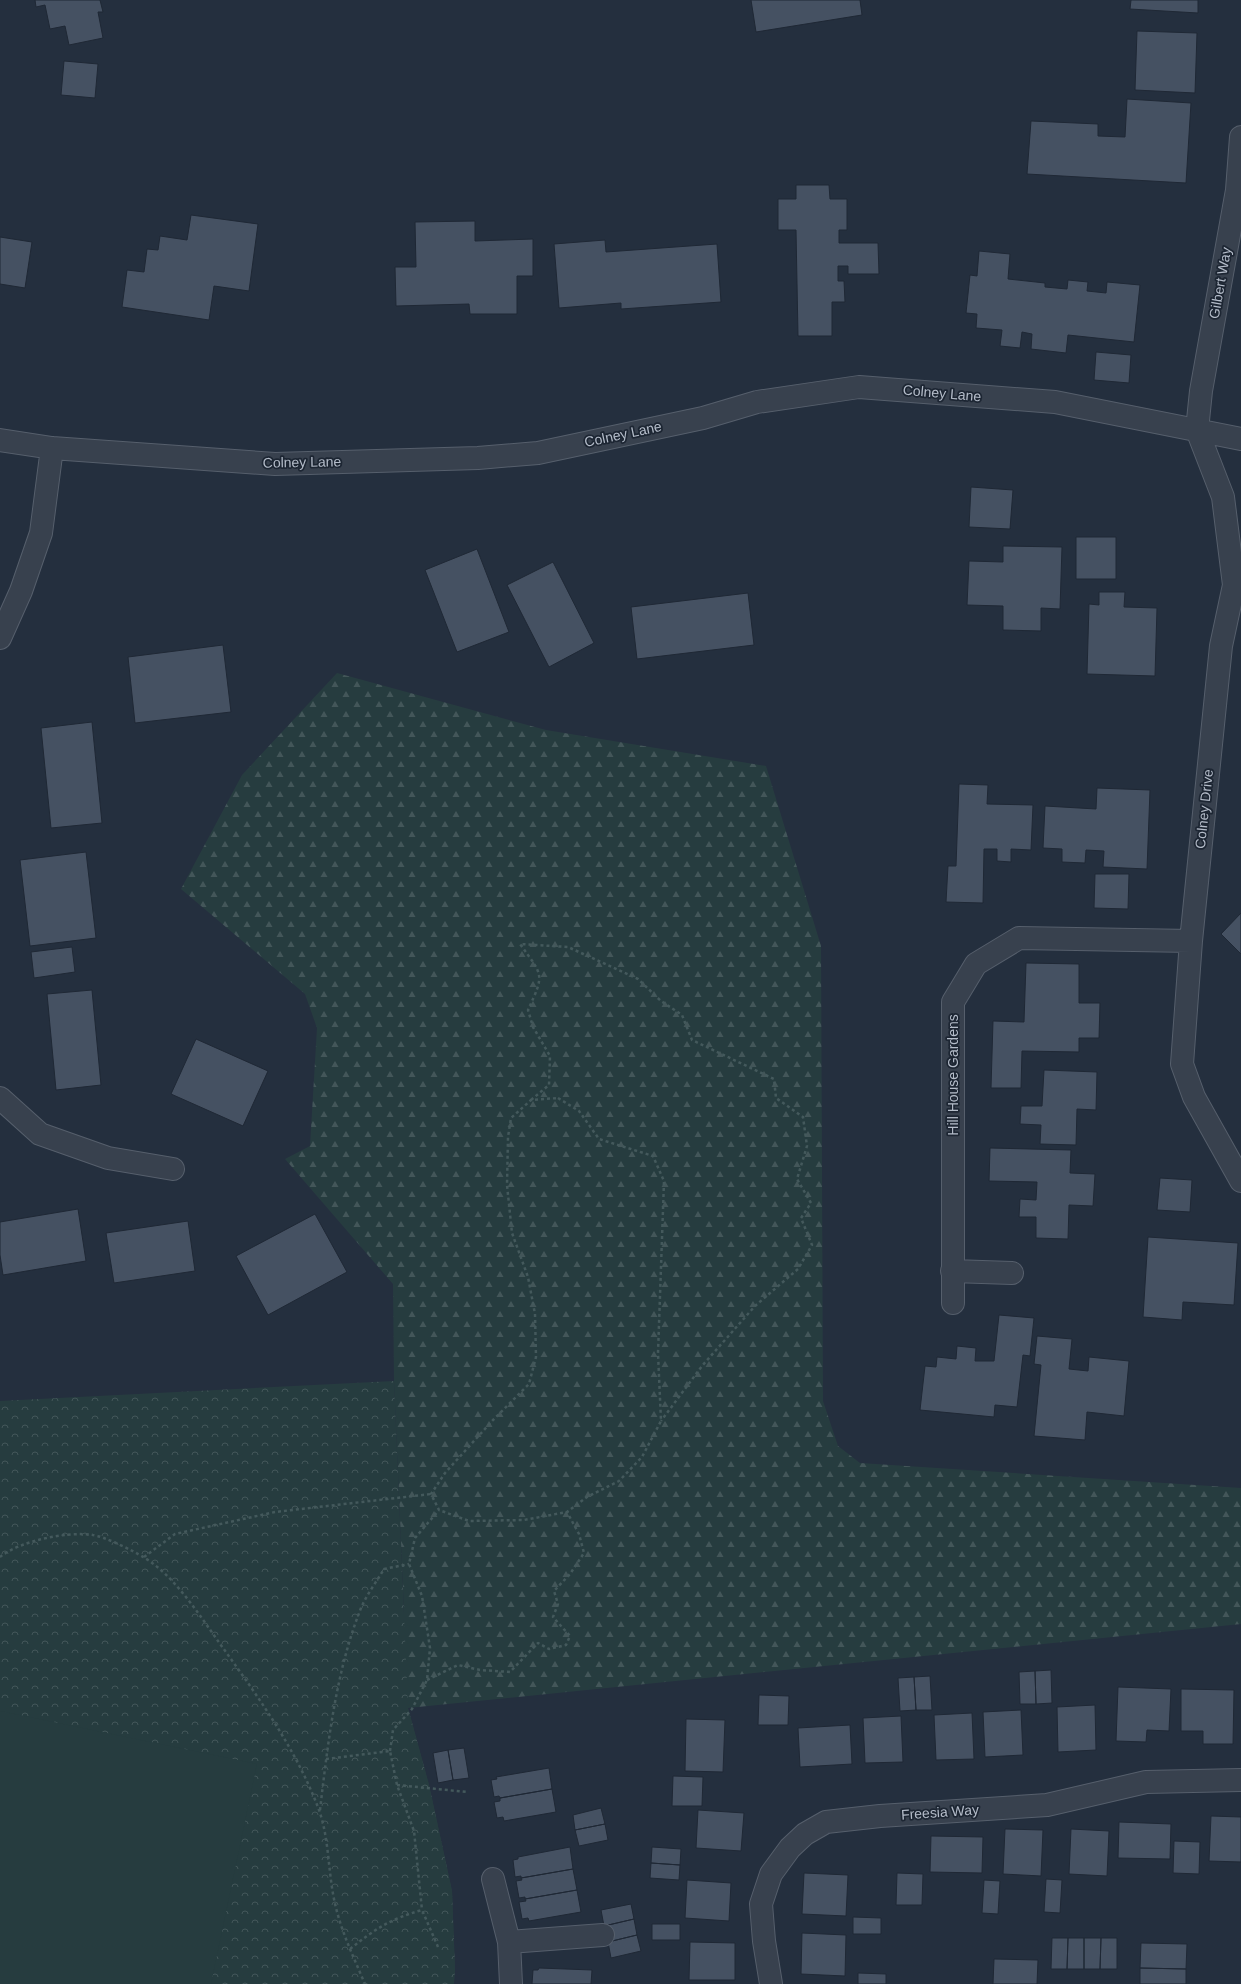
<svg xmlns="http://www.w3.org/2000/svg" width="1241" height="1984" viewBox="0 0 1241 1984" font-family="Helvetica,sans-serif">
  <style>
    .forest { fill: url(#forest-firs) }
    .park { fill: url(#park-crowns) }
    .pitch { fill: #263c3f }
    .building { fill: #455162; stroke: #1f2835 }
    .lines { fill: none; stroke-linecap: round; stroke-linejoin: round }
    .minor-casing { stroke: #565f6c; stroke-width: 24 }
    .path { stroke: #44595c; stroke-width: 2.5; stroke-dasharray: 3 3; stroke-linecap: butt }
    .minor { stroke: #38414e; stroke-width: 22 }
    .labels { text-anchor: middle; stroke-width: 3.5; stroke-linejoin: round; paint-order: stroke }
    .street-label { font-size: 14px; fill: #b4bcc9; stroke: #1d2633 }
  </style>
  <defs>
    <pattern id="forest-firs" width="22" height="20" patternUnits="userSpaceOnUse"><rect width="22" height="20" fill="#263c3f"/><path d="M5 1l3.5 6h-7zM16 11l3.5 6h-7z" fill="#435659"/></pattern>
    <pattern id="park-crowns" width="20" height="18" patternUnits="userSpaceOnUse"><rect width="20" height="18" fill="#263c3f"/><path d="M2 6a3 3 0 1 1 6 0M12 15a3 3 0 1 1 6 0" fill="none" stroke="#435659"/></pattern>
  </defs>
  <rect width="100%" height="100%" fill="#242f3e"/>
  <path class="forest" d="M337,673L546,730L766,766L821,946L823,1401L838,1446L860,1463L1241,1488V1624L408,1708L429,1785L452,1891L455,1971L391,1982L404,1612L394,1381L393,1284L285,1159L310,1146L317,1028L305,994L181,889L242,775Z"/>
  <path class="park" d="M394,1381L408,1708L429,1785L452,1891L455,1971L454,1984H0V1401Z"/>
  <path class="pitch" d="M0,1711L257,1764L211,1984H0Z"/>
  <path class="building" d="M35,0H100L103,12H98L103,38L69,45L65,26L50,29L45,5L36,7Z
    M751,0H860L862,15L756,32Z
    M1131,0H1198V13L1130,9Z
    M1137,31L1197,33L1195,93L1135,90Z
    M64,61L98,64L95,98L61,95Z
    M1127,99L1191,103L1186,183L1027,174L1031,121L1098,124V136L1125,137Z
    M796,185H829L830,199H847V230H839V243H878L879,274H848V266H838V281H844L845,302H832V336H798L796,230H778V199H796Z
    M191,215L258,224L249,291L214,286L209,320L122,307L127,270L144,272L147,249L158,250L160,236L187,240Z
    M475,221V241L533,239V276H517V314H470L469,304L396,306L395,267H416L415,222Z
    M0,237L32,242L25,288L0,284Z
    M605,240L606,252L717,244L721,302L621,309V303L559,308L554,244Z
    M979,251L1010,254L1008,279L1045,283V287L1067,289L1068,280L1088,282L1087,291L1106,293L1107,282L1140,285L1134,342L1068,335L1066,353L1031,349L1032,334L1022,332L1020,348L1000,346L1002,330L976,328L977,314L966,313L970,275L977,276Z
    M1096,352L1131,355L1129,383L1094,380Z
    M971,487L1013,490L1010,529L969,527Z
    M1076,537H1116V579H1076Z
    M1003,546L1062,547L1060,609L1041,608V631L1003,630V606L967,605L969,561L1003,562Z
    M477,549L509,632L457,652L425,570Z
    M553,562L594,643L549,667L507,585Z
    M1099,592H1125L1124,607L1157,608L1155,676L1087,674L1089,604L1099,605Z
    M748,593L754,645L637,659L631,607Z
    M223,645L231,712L135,723L128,657Z
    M92,722L102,823L51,828L41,728Z
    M959,784L988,785L987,804L1033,805L1031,850L1011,849V862L997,861V849H984L983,903L946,902L948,866H956Z
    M1097,788L1150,790L1147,869L1103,867L1104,851L1086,850L1085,863L1062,862V849L1043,848L1045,806L1096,809Z
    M86,852L96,938L30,946L20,860Z
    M1095,874H1129L1128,909L1094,908Z
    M1241,913V954L1221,934Z
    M72,947L75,972L34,978L31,952Z
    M1026,963L1079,964V1003H1100L1099,1038H1079V1052L1022,1051L1021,1088H991L993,1021L1024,1022Z
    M92,990L101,1085L56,1090L47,994Z
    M196,1039L268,1071L243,1126L171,1094Z
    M1044,1070L1097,1072L1096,1110L1077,1109L1076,1145L1040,1144L1041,1125L1020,1124L1021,1106H1042Z
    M990,1148L1071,1150L1070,1173L1095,1174L1093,1206L1069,1205L1068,1239L1036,1238V1217H1019L1020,1199L1036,1200L1037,1182L989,1181Z
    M1160,1178L1192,1180L1190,1212L1157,1210Z
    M78,1209L86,1261L3,1275L0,1255V1222Z
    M315,1214L347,1272L268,1315L236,1256Z
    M188,1221L195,1271L114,1283L106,1233Z
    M1148,1237L1238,1243L1234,1305L1183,1302L1182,1320L1143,1317Z
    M999,1315L1034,1318L1030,1356L1023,1355L1017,1407L995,1405L994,1417L920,1410L925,1366L936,1367L937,1357L956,1359L957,1346L976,1348L975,1361H994Z
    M1037,1336L1072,1339L1069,1369L1088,1371L1089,1357L1129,1361L1124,1416L1087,1412L1085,1440L1034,1436L1041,1365L1034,1364Z
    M1051,1670L1052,1703L1036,1704L1035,1671Z
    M1035,1671L1036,1704H1020L1019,1672Z
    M930,1676L932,1710H916L914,1677Z
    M914,1677L916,1710L900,1711L898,1678Z
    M1118,1687L1171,1689L1169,1731L1147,1730L1146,1742L1116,1741Z
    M1181,1689L1234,1690L1233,1744H1203V1731H1181Z
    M759,1695L789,1696L788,1725H758Z
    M1095,1705L1096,1750L1058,1752L1057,1707Z
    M1021,1710L1023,1755L985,1757L983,1712Z
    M972,1713L974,1759L936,1760L934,1715Z
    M901,1716L903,1762L865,1763L863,1718Z
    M686,1719L725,1720L723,1772L685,1771Z
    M850,1725L852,1764L800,1767L798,1728Z
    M464,1748L469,1778L453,1780L448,1750Z
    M448,1750L453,1780L438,1783L433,1753Z
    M549,1768L552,1789L500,1798L499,1796L494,1797L491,1780L497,1779L496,1777Z
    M673,1776L703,1777L702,1806H672Z
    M552,1789L556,1812L504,1821L503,1817L497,1818L494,1802L500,1801V1798Z
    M601,1808L605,1824L575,1830L573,1815Z
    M698,1810L744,1813L741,1851L696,1848Z
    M1211,1816L1241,1817V1862L1209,1861Z
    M1119,1822L1171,1824L1170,1859L1118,1858Z
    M605,1824L608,1840L579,1846L575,1830Z
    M1005,1829L1043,1830L1041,1876L1003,1874Z
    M1071,1829L1109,1831L1107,1876L1069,1874Z
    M931,1836L983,1837L982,1873L930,1872Z
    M1174,1841L1200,1842L1199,1874L1173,1873Z
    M570,1847L573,1869L521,1878V1876L515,1877L513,1860L518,1859V1857Z
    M652,1847L681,1849L680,1865L651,1863Z
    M651,1863L680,1865L679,1880L650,1878Z
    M573,1869L577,1890L525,1899V1897L519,1898L516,1881L522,1880L521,1878Z
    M804,1873L848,1875L846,1916L802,1914Z
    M897,1873L923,1874L922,1905H896Z
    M1046,1879L1062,1880L1060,1913L1044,1912Z
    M687,1880L731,1883L729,1921L685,1918Z
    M984,1880L1000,1881L998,1914L982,1913Z
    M577,1890L581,1912L529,1921L528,1918L522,1919L519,1902L526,1901L525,1899Z
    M631,1904L634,1919L604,1926L601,1910Z
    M853,1917L881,1918V1934H853Z
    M634,1919L637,1935L608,1942L604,1926Z
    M652,1924H680V1940H652Z
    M802,1933L846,1935L845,1976L801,1974Z
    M637,1935L641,1951L611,1958L608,1942Z
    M1052,1938H1068L1067,1969H1051Z
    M1068,1938H1084V1969H1067Z
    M1084,1938H1101L1100,1969H1084Z
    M1101,1938H1117V1969H1100Z
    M690,1942L735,1943V1980H689Z
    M1141,1943L1187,1944L1186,1969L1140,1968Z
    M994,1959L1038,1960L1037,1984H993Z
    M539,1968L592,1970L591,1984H532L533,1970H538Z
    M1140,1968L1186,1969V1984H1140Z
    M858,1973L886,1974V1984H858Z"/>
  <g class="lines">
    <g class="minor-casing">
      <path id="minor" d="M1241,137L1237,190L1201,391L1197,430L1223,497L1234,585L1221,646L1191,941L1182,1064L1194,1097L1241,1181
        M0,440L52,448L275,464L478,458L538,453L703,418L757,402L859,387L1055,402L1241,439
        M0,638L21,591L41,533L52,448
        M0,1098L40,1134L108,1158L173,1169
        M952,1271L1012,1273
        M953,1303V1002L976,964L1019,938L1191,941
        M493,1879L509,1942L511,1984
        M509,1942L603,1935
        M771,1984L764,1941L761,1904L771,1874L790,1848L805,1834L826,1822L880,1816L1047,1805L1146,1782L1241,1780"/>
    </g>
    <path class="path" d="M558,1098L579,1111L599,1139L653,1156L664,1181L658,1353L661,1421L642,1457L619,1481L587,1497L567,1512L524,1520L469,1521L439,1510L431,1494L445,1473L493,1420L529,1384L536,1357L535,1314L528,1277L512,1233L507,1185L508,1137L511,1118L531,1100Z
      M531,1100L549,1085L550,1056L533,1027L528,1010C545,973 543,976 520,944L568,947L638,979L661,1001L682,1015L692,1040L774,1079L776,1098L803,1117L807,1146L797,1179L811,1203L801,1218L812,1245L798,1269L755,1306L702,1366L661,1421
      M0,1557C20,1541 67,1531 93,1535C103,1536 134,1551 143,1557C173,1574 198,1613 218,1641C256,1694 296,1748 319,1810C329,1838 328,1870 334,1899C340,1929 353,1956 365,1984
      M144,1557L175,1534L275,1512L431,1494
      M427,1680L458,1665L480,1670L510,1672L538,1643L549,1649L566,1645L570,1636L553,1617L558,1604L554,1591L570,1574L584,1553L579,1534L567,1512
      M390,1751L393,1730L412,1709L427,1680L430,1648L422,1596L409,1564L415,1538L439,1510
      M326,1759L390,1751L397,1785L414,1831L422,1910
      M397,1785L467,1792
      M320,1810C328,1742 336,1671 361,1608C367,1594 377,1581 384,1569L409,1564
      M350,1949C375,1929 390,1919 422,1910L438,1947"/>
    <use href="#minor" class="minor"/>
  </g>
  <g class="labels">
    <g class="street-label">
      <text transform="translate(1220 283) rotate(-80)" y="5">Gilbert Way</text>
      <text transform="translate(942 393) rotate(5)" y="5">Colney Lane</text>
      <text transform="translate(623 434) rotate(-12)" y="5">Colney Lane</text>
      <text transform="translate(302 462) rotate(-1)" y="5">Colney Lane</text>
      <text transform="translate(1204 809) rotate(-84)" y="5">Colney Drive</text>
      <text transform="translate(953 1075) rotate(-90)" y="5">Hill House Gardens</text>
      <text transform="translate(940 1812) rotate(-4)" y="5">Freesia Way</text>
    </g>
  </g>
</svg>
